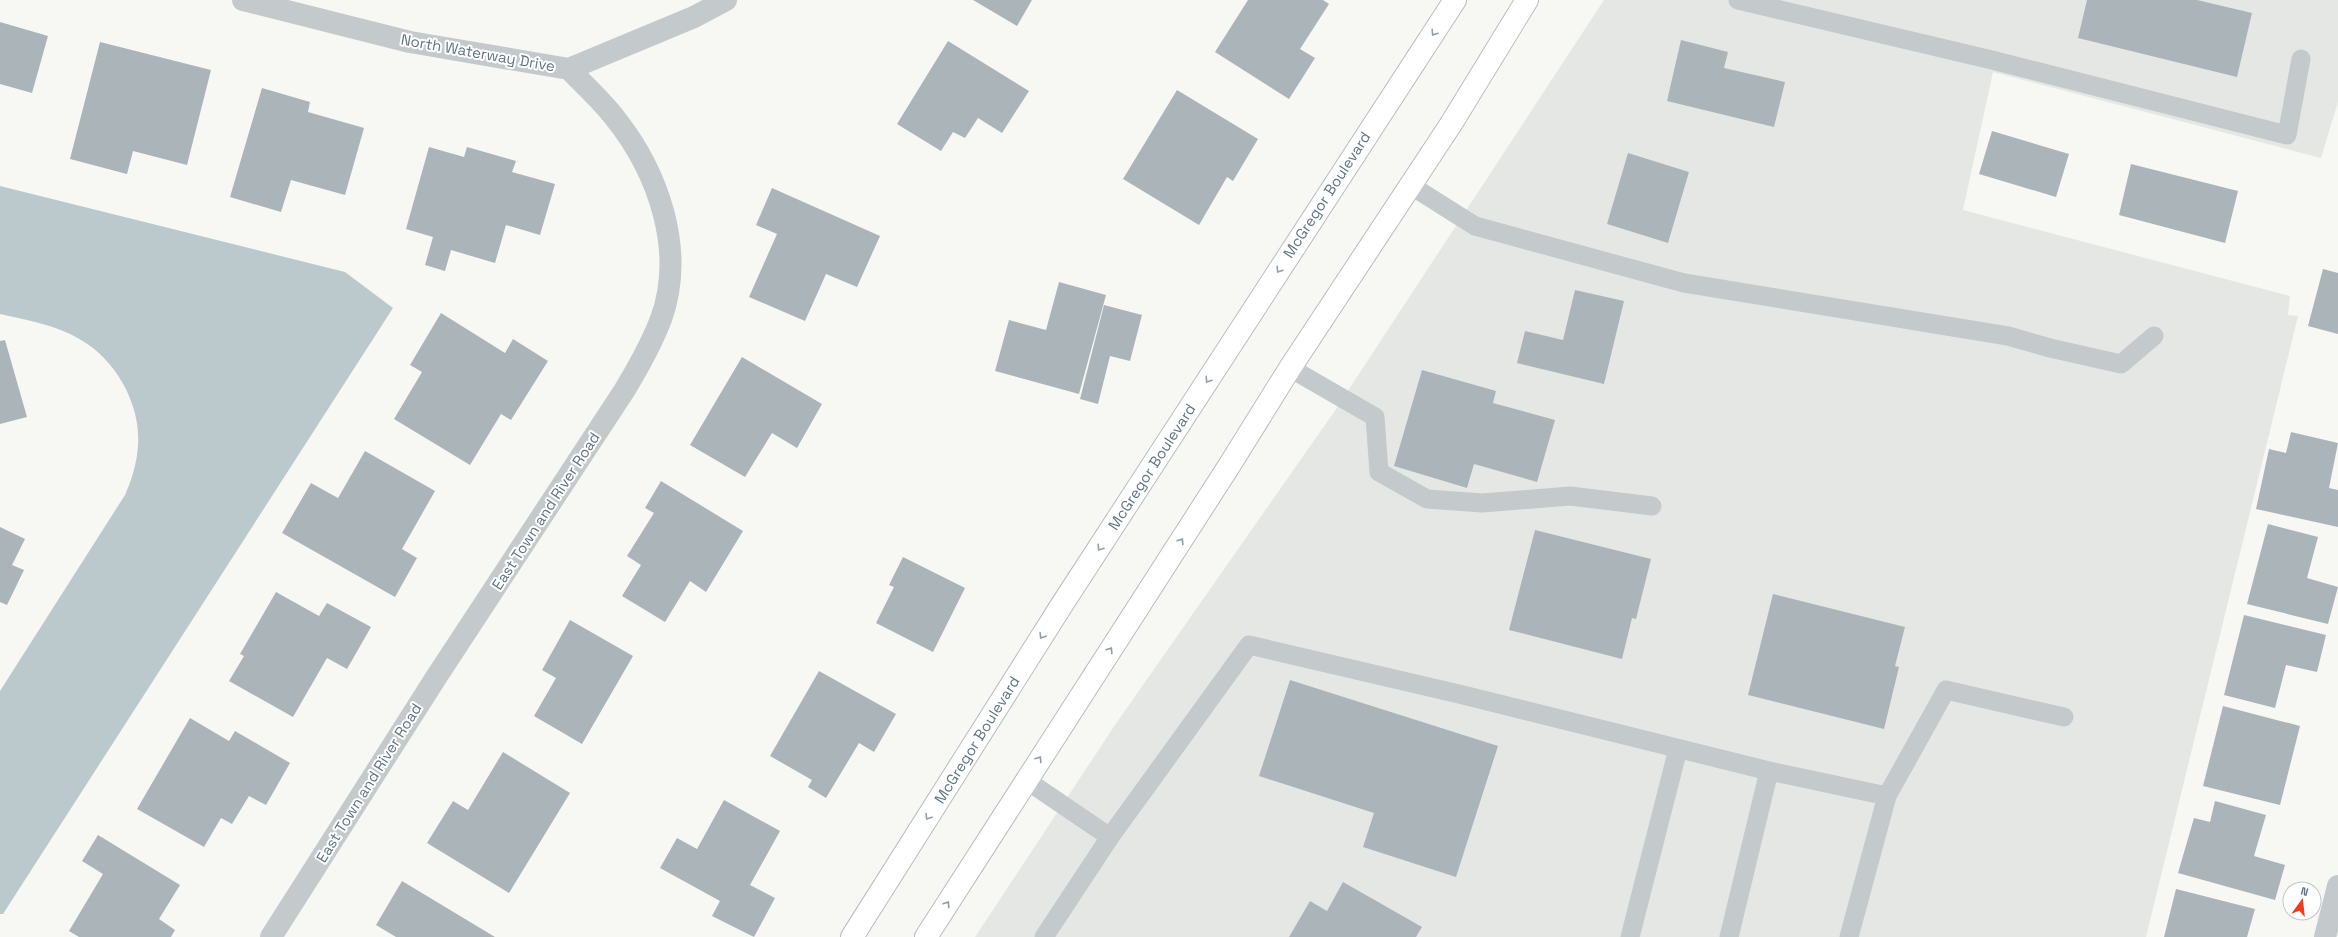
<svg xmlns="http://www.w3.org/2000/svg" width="2338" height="937" viewBox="0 0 2338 937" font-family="'Space Grotesk',sans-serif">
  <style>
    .built { fill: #e5e7e5 }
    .water { fill: #bbc9cd }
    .building { fill: #abb5b9 }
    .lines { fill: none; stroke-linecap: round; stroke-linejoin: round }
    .secondary-casing { stroke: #b6bcc0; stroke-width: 24 }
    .lane { stroke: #c4c9cc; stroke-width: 19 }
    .street { stroke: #c4c9cc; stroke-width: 22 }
    .secondary { stroke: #fff; stroke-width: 22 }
    .oneway { stroke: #909ea7 }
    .labels { text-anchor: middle; stroke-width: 4; stroke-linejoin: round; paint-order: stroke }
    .street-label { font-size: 15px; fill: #607581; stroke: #fff }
  </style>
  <rect width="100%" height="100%" fill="#f7f7f4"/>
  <path class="built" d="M1604,0H2338V102L2321,158L1993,72L1963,210L2290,296L2288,315L2298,316L2146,937H975L1115,725L1334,412Z"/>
  <path class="water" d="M0,186L345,272L393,308L3,914H0V691L125,495C132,479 137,463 138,445C141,405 116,360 81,340C57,325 27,320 0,314Z"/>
  <path class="building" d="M973,0H1032L1017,26Z
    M1248,0H1323L1329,4L1300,49L1315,58L1289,99L1215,52Z
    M2087,0H2197L2252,13L2237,77L2078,38Z
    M0,22L48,36L32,93L0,84Z
    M1681,40L1728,52L1724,68L1785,82L1774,127L1667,101Z
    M948,41L1029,91L1002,133L978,118L965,138L953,132L941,151L897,124Z
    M100,42L211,70L187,165L133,151L127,174L70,159Z
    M262,88L310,102L308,112L364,128L345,195L291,180L281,212L230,197Z
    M1177,90L1258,139L1233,181L1227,177L1199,225L1123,179Z
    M1992,131L2069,154L2056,197L1979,174Z
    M429,147L464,157L467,147L516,161L512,172L555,184L540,235L506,225L495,263L451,250L445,271L425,265L433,237L406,229Z
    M1628,153L1689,172L1668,243L1607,224Z
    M2131,164L2238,191L2225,243L2119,215Z
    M772,188L880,236L857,287L826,274L805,321L749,297L777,234L756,225Z
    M2323,269L2338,273V334L2308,326Z
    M1059,282L1106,295L1079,394L995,371L1009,320L1046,330Z
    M1575,290L1624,301L1604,384L1517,363L1525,331L1563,340Z
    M1104,305L1142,315L1130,361L1110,356L1098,404L1080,399Z
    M441,313L505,353L513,339L548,361L511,420L501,414L470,465L394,419L422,372L410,365Z
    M5,340L27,417L0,424V341Z
    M742,357L822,404L797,448L772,433L745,477L690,445Z
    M1422,370L1496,391L1493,403L1555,420L1537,482L1474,464L1467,488L1394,466Z
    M2291,432L2338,443L2329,488L2338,490V527L2256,509L2269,449L2286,453Z
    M365,451L435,491L402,549L417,558L395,597L282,533L311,483L338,498Z
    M661,481L743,531L706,592L690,581L665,622L622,596L641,565L627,556L654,513L645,508Z
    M2268,524L2318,537L2307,578L2338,587L2328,624L2247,604Z
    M0,527L25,539L12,565L24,570L7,605L0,602Z
    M1535,530L1651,559L1636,619L1632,618L1622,659L1509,630Z
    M903,557L965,588L933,652L876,623L894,587L889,585Z
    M276,592L319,616L327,603L371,627L347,669L327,658L293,717L229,681L244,656L240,654Z
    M1773,594L1905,627L1895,666L1899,667L1884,729L1748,695Z
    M2244,615L2326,635L2317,672L2286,665L2275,708L2224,695Z
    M570,620L633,656L582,744L534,716L556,678L542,670Z
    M819,671L896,714L874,752L859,743L826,798L808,787L812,780L770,756Z
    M1290,680L1498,746L1456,877L1363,847L1374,813L1259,776Z
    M2223,706L2300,726L2280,805L2203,786Z
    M190,718L229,741L235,731L290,763L266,805L249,796L232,824L221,818L204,847L137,809Z
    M503,752L570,793L509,893L427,843L453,801L468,810Z
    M724,800L780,831L750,885L775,898L754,937L712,916L720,901L660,868L677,838L697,849Z
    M2215,801L2266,815L2254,856L2285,865L2275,900L2178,873L2194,818L2210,822Z
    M98,835L180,885L159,919L175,930L171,937H79L69,931L103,874L82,861Z
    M402,881L495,937H396L376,925Z
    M1343,882L1422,927L1416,937H1289L1310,901L1327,911Z
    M2176,889L2255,909L2247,937H2164Z"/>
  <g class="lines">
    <g class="secondary-casing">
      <path id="secondary" d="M852,937L1063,603L1455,0
        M926,937L1229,466L1290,368L1451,124L1527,0"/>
    </g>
    <path class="lane" d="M1738,0L1992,60L2287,135L2301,59
      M1410,185L1475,226L1684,283L2008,336L2050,348L2121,364L2154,336
      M1290,368L1375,417L1379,472L1427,499L1482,503L1570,496L1652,506
      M1026,780L1110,837L1249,645L1459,694L1769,771L1887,796L1946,690L2064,717
      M1044,937L1110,837
      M1630,937L1678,749
      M1729,937L1769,771
      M1849,937L1887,796"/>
    <path class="street" d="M243,0L410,42L569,69L694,17L726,0
      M271,937L437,676L624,391C638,368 651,345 661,319C686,250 658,172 615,118C601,100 584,85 569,69
      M2325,937L2338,886"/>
    <use href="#secondary" class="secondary"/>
  </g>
  <defs><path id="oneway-chevron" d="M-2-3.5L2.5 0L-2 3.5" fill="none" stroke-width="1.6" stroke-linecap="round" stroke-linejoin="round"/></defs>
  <g class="oneway">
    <use href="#oneway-chevron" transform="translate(1434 33) rotate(123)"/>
    <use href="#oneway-chevron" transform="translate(1279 270) rotate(123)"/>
    <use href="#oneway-chevron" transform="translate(1208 380) rotate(123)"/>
    <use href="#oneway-chevron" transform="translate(1181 541) rotate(-57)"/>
    <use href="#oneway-chevron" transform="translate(1100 548) rotate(123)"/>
    <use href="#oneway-chevron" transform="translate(1042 636) rotate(122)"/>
    <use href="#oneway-chevron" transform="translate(1110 650) rotate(-57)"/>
    <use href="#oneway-chevron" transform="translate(1039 759) rotate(-57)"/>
    <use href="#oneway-chevron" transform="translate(928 817) rotate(122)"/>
    <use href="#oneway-chevron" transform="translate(947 904) rotate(-57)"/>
  </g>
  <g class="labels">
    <g class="street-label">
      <text transform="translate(478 53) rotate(10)" y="5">North Waterway Drive</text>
      <text transform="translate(1327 195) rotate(-57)" y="5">McGregor Boulevard</text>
      <text transform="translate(1152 467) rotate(-57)" y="5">McGregor Boulevard</text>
      <text transform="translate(546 511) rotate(-57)" y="5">East Town and River Road</text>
      <text transform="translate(977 740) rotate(-58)" y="5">McGregor Boulevard</text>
      <text transform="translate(369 783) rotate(-58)" y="5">East Town and River Road</text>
    </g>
  </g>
  <g transform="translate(2302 901) rotate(15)"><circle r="19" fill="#ffffff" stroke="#bfc8cd"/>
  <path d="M0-3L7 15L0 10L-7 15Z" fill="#ef3e1b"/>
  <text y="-6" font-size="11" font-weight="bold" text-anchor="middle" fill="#607581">N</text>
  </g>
</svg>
